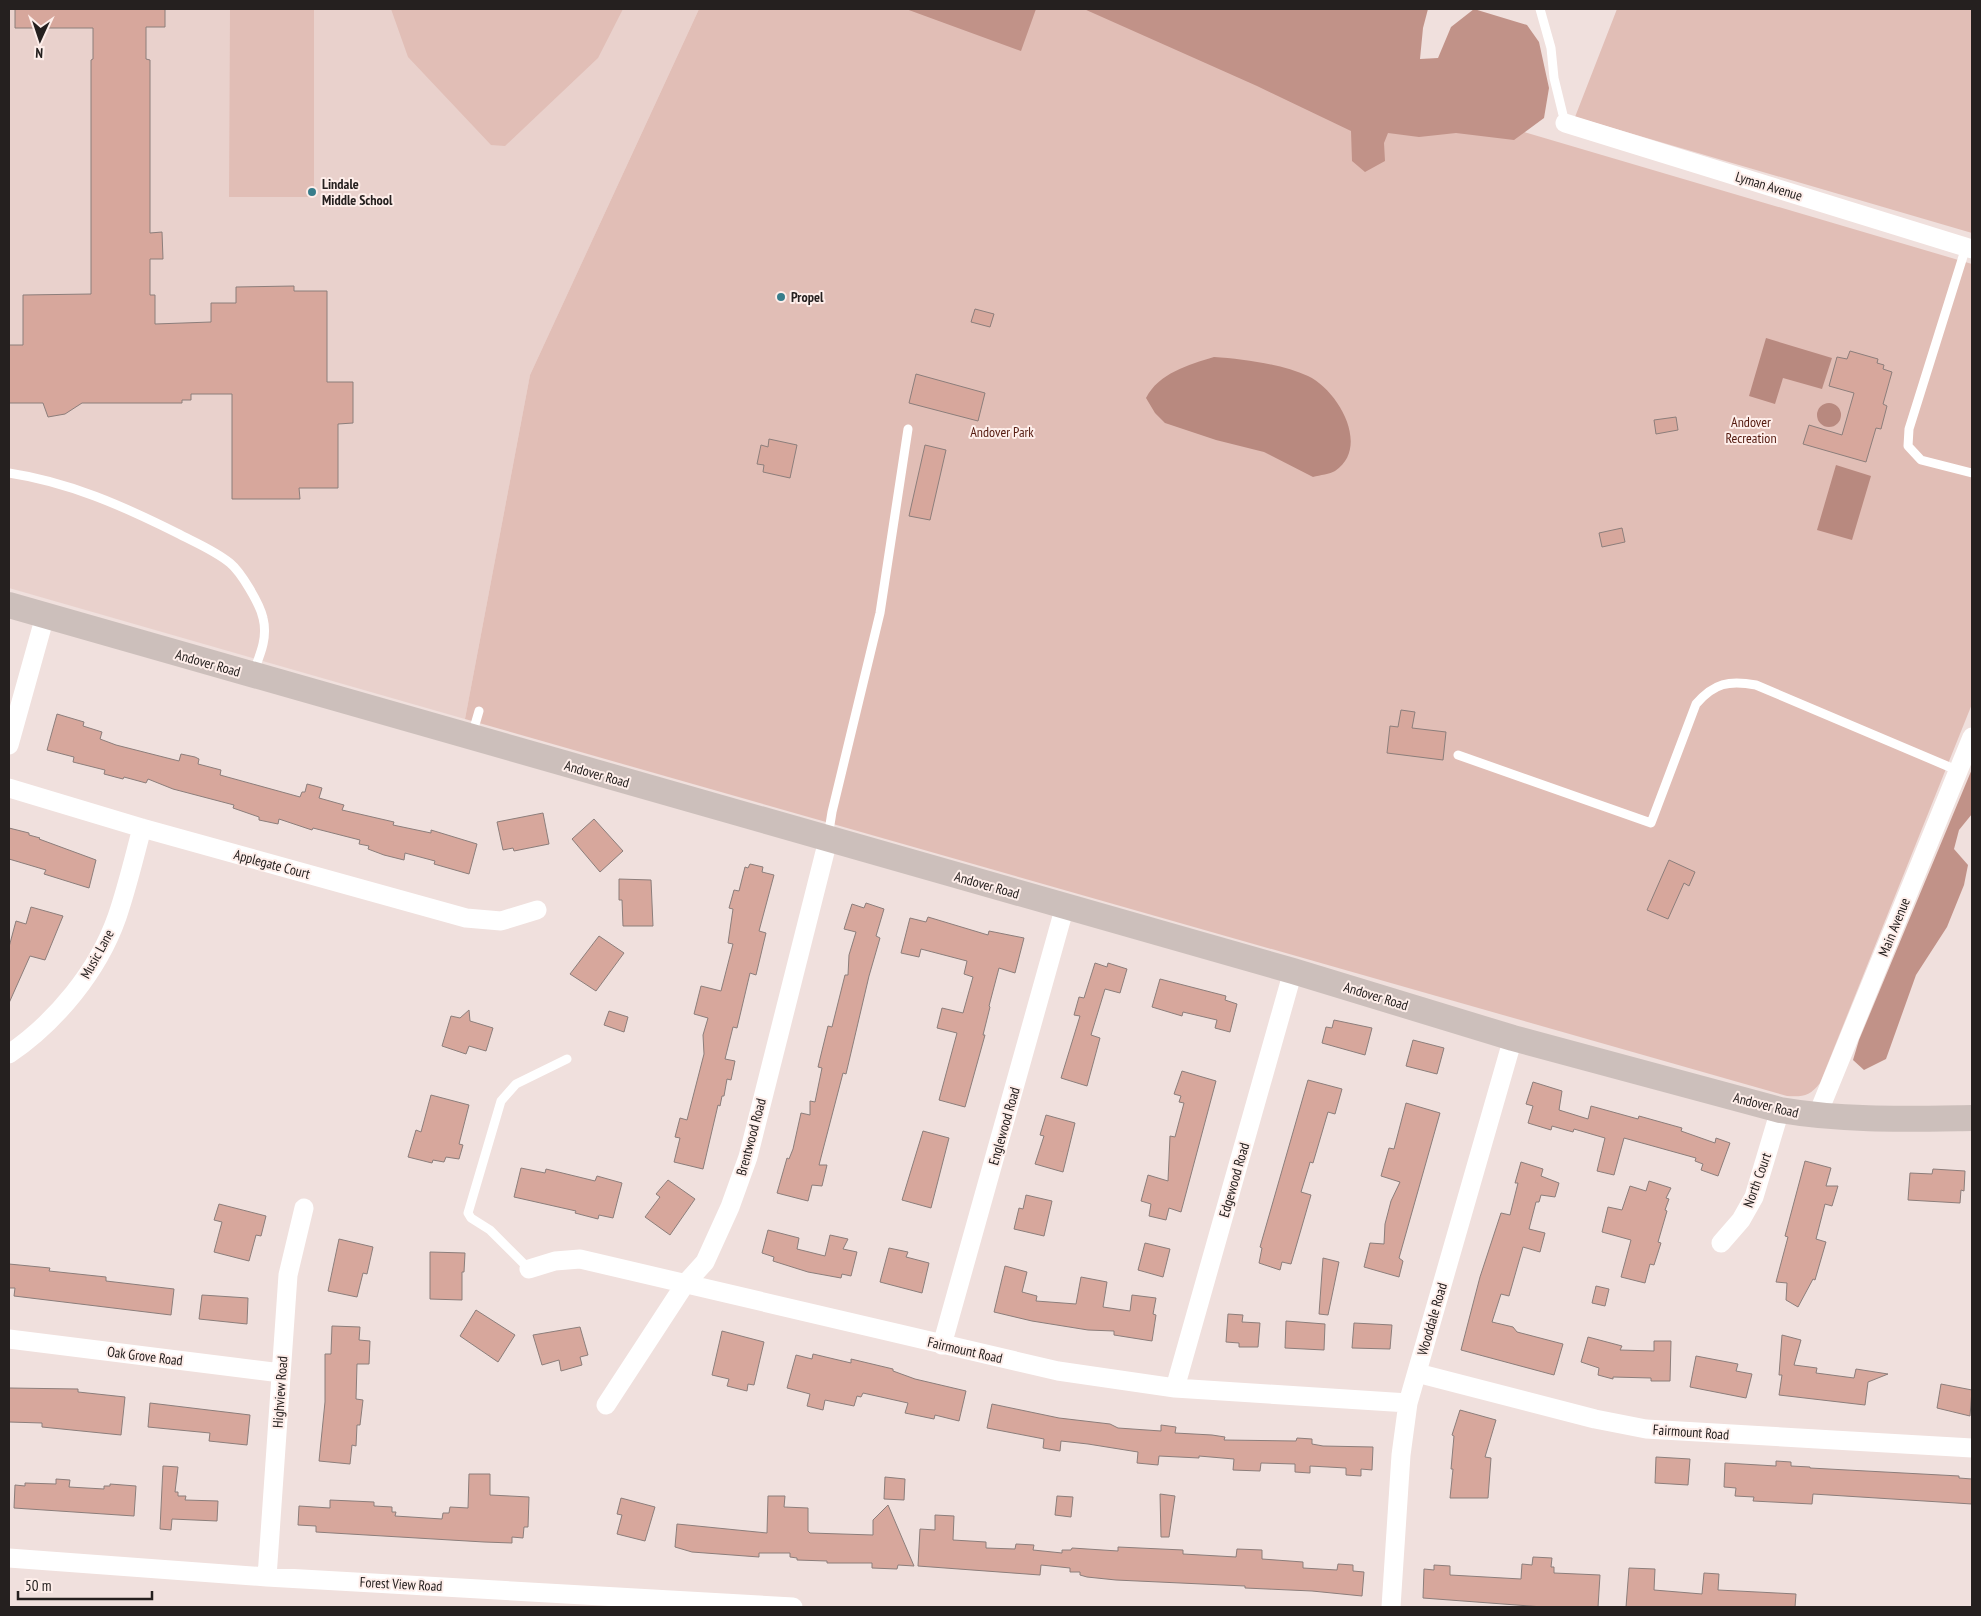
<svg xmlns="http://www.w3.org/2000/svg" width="1981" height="1616" viewBox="0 0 1981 1616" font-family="'PT Sans Narrow',sans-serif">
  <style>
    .built { fill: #e9d1cc }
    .green { fill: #e1beb6 }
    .forest { fill: #c19288 }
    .water { fill: #b8897f }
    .building { fill: #d7a79c; stroke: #8c7e7b }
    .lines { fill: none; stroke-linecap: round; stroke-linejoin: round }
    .lane { stroke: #fff; stroke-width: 9 }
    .street { stroke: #fff; stroke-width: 19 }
    .secondary { stroke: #ccbfbb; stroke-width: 26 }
    .poi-dot { fill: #387d8b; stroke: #feeeea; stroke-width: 2 }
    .labels { text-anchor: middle; stroke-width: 4; stroke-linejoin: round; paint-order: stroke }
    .poi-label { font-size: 14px; font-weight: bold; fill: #25201f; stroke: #feeeea; text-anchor: start }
    .street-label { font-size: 14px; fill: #25201f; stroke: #feeeea }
    .park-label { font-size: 14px; fill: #53190e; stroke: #feeeea }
  </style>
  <rect width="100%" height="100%" fill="#f0e0dd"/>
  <path class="built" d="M9,9H699L530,375L465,719L9,588Z"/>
  <path class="green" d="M230,9H314V197H229Z
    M391,9H623L598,58L505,146L491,145L408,57Z
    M699,9H1413L1385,91L1972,264V704L1820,1083C1810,1096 1803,1097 1787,1096L465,719L530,375Z
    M1617,9H1972V233L1575,117Z"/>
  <path class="forest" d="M906,9H1036L1021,51Z
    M1084,9H1428L1423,28L1420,59L1438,58L1451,27L1474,9L1527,25L1539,42L1549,88L1544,118L1514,140L1456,133L1419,137L1388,133L1384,143L1385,161L1365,172L1352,161L1351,131L1257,86Z
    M1972,769V814L1959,830L1954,849L1968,865L1964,885L1947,927L1916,975L1886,1059L1864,1070L1853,1060L1859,1040Z"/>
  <path class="water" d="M1766,338L1832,358L1822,389L1783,378L1775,404L1749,396Z
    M1214,357C1243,359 1282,364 1308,376C1338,390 1371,447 1335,471C1330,474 1320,475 1313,477L1264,452L1216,440L1165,423L1155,413L1146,398C1159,373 1188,365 1214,357Z
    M1817 415a12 12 0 1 1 24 0a12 12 0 1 1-24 0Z
    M1836,465L1871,476L1852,540L1817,530Z"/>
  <path class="building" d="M15,9H165V27H146V59L150,60V233L162,232L163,259H150V295H155V324L211,322V303H236V287L294,286V291H327V382H353V423L338,424V488H299L300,499H232V394H191V400H182V403H82L65,414L48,417L43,403H9V345H23V295L91,294V60L93,59V28H15Z
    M975,309L994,314L990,327L971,322Z
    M1850,351L1878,359L1877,363L1884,365L1883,369L1892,372L1883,404L1887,406L1881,429L1876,428L1866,462L1803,444L1809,425L1842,435L1854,393L1829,386L1837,357L1847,359Z
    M916,374L985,393L978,421L909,403Z
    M1676,417L1678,430L1656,434L1654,420Z
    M769,439L797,445L790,478L763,472L764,465L757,464L761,445L768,447Z
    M925,445L946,450L930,520L909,516Z
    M1622,528L1625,542L1602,547L1599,533Z
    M1401,710L1415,712L1412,728L1446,732L1443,760L1387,753L1390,726L1398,727Z
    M57,714L84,722L83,726L102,732L100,739L116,745L179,761L181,754L195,757L199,759L198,764L221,770L220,775L300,797L302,792H305L307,784L315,786L322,788L319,798L344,805L342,810L394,822L393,825L431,833V830L477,844L469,874L434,864L435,861L405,853L404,860L384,855L368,849L369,846L359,844L360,840L313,828L312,830L279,819L278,824L259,820V817L233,808L234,805L173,789L148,779L146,783L124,777L123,779L104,774L105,770L73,762L74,757L47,750Z
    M543,813L549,844L514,851L513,848L503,850L497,822Z
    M594,819L623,851L600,872L572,839Z
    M9,828L29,833V835L40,838L39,839L96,860L89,888L44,874L46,870L9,859Z
    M1669,860L1695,872L1689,886L1684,883L1668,919L1647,910Z
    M750,864L763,867L762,872L774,875L759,931L766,933L756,975L750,973L737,1028L733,1027L725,1059L735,1061L731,1080L727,1079L724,1096H722L720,1106L718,1105L703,1169L674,1162L680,1138L675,1137L680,1118L687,1120L704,1054L703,1035L708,1018L694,1014L701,986L721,991L733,944L728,943L733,909L729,908L734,890L739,891L745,867L748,868Z
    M619,879L651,880L653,926H623L622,900H619Z
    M866,903L884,909L876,936L880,938L869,976L846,1074L843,1073L819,1165H827L822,1186L812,1185L808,1201L777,1193L787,1158L789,1159L793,1149L801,1113L810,1115V1101L815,1102L822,1068L818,1067L828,1026L832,1027L845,975H848L849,955L856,932L844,929L852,904L864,908Z
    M31,907L63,916L45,960L30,956L9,1003V947L16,921L26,924Z
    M928,917L988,935L989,931L1024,938L1015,973L999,968L989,1006L990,1007L983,1035H985L965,1107L939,1100L957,1033L937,1028L942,1008L963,1013L973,977L964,974L967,961L921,949L919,957L901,953L910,918L926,922Z
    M599,936L624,953L596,991L570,974Z
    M1095,963L1107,967L1108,963L1127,969L1120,993L1105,989L1091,1035L1100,1038L1087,1086L1061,1078L1080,1016L1074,1015L1079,997L1084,998Z
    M1160,979L1226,996L1225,1000L1237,1004L1230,1032L1215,1028L1217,1020L1183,1012L1182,1016L1152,1007Z
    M469,1010L470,1021L493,1028L486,1051L469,1046L466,1054L442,1046L451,1016L460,1018Z
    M609,1011L628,1017L624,1032L604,1025Z
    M1334,1020L1372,1028L1365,1055L1322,1043L1326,1027L1332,1028Z
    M1413,1040L1444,1048L1437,1074L1406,1066Z
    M1182,1071L1216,1081L1181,1212L1169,1208L1166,1220L1149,1216L1151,1204L1141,1201L1148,1175L1168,1181L1170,1136L1175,1137L1184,1103L1179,1102L1181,1096L1174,1094Z
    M1308,1080L1342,1089L1335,1114L1328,1112L1313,1163L1310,1162L1309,1166L1301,1192L1311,1195L1291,1264L1282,1262L1280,1270L1259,1263L1262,1248L1260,1247Z
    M1533,1082L1562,1091L1559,1110L1588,1119L1591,1106L1638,1119L1639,1116L1682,1128L1681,1131L1715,1143L1716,1138L1730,1143L1718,1176L1701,1170L1703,1164L1695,1161L1696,1158L1624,1138L1614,1175L1597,1171L1605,1138L1574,1129L1573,1132L1552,1126L1551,1130L1528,1123L1533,1106L1526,1104Z
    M431,1095L469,1105L459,1144L463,1145L459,1159L446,1157L444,1162L433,1160L432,1163L408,1157L416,1130L421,1132Z
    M1406,1103L1440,1113L1399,1258L1403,1261L1399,1277L1364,1267L1370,1243L1384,1244L1385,1224L1391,1201L1400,1182L1381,1176L1389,1148L1394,1149Z
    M1046,1115L1075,1123L1063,1172L1035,1164L1044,1136L1040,1135Z
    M923,1131L949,1138L931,1208L902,1200Z
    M1805,1161L1831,1168L1826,1186H1838L1832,1206L1825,1204L1816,1239L1826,1242L1815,1280L1813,1279L1798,1307L1786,1300L1787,1283L1776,1282L1788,1237L1785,1236Z
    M1521,1162L1543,1169L1541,1176L1559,1183L1555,1197L1541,1195L1539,1202H1536L1529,1229L1545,1233L1540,1252L1523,1247L1509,1296L1501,1294L1492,1322L1513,1327L1517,1332L1563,1344L1554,1375L1461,1350L1480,1277L1501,1213L1510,1215L1518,1183H1515Z
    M521,1168L545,1173L546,1169L595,1181L597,1176L622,1183L613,1218L599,1215L598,1219L575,1213L576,1211L514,1197Z
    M1933,1169L1965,1171L1964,1191L1961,1190L1960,1203L1908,1200L1910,1173L1932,1174Z
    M668,1180L695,1199L670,1235L645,1217L660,1197L656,1194Z
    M1649,1181L1671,1188L1666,1198L1669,1199L1665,1210L1667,1211L1658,1242L1661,1243L1654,1265L1650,1264L1645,1283L1621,1277L1631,1240L1602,1232L1608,1207L1622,1210L1630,1186L1646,1191Z
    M1026,1195L1052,1201L1044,1236L1014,1229L1019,1208L1023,1209Z
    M219,1204L266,1216L261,1236L256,1235L249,1261L214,1252L222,1222L214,1220Z
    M768,1230L799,1238L797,1249L825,1256L830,1235L848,1239L843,1249L857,1252L851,1276L842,1274L841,1278L808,1272L773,1261L774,1257L762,1253Z
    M339,1239L373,1247L367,1274L363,1273L357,1297L328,1291Z
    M1145,1243L1170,1249L1163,1277L1138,1270Z
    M889,1248L908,1252L906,1257L929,1263L922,1293L880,1282Z
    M430,1252L465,1253L464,1272H462V1300L430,1299Z
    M1323,1258L1339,1262L1328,1315L1319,1314Z
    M9,1264L50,1268L49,1271L106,1277V1281L174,1289L171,1315L14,1296L15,1288H9Z
    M1005,1266L1027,1272L1022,1292L1037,1296L1036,1301L1076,1304L1081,1277L1107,1282L1103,1307L1130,1311L1132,1295L1156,1298L1153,1314L1156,1315L1152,1341L1114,1335V1331L1088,1330L1032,1321L994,1312Z
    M1596,1286L1609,1289L1605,1306L1592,1303Z
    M202,1295L248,1298L247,1324L199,1319Z
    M476,1310L515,1335L498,1362L460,1336Z
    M1228,1314L1243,1315L1242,1322L1260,1323L1258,1347H1239V1343L1226,1342Z
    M1286,1321L1325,1324L1324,1350L1285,1348Z
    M1354,1323L1392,1325L1390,1349L1352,1348Z
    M332,1326L360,1327L359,1340L370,1341L369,1364H357L356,1399L363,1400L360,1425H357L356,1446L352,1445L350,1464L319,1461L325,1402V1354H331Z
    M580,1327L588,1355L580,1357L582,1365L561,1371L559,1360L542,1365L533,1335Z
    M722,1331L764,1342L754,1385L748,1384L747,1391L727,1386L729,1379L712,1375Z
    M1782,1335L1801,1340L1794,1365L1817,1368L1816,1373L1854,1378L1856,1369L1888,1374L1868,1382L1865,1405L1779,1395L1782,1375H1779Z
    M1588,1337L1622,1346L1620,1350L1654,1351V1341H1671L1670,1381H1651V1378L1613,1377V1379L1598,1375L1599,1368L1581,1362Z
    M813,1354L851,1363V1359L893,1369V1371L915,1379L966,1391L959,1421L935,1415L934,1419L905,1413L908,1403L863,1393L861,1397L857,1396L854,1406L825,1400L823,1410L807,1406L810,1394L787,1388L796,1355L812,1359Z
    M1696,1356L1738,1364L1736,1371L1752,1374L1746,1398L1690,1387Z
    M1941,1384L1972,1390L1970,1416L1937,1408Z
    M9,1388L78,1389V1392L125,1397L121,1435L42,1427V1423L9,1422Z
    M150,1403L250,1415L247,1445L209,1441L210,1433L148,1427Z
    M992,1404L1059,1418L1110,1424L1118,1428L1161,1431V1425L1176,1427L1175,1433L1212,1435L1225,1437L1224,1440L1296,1441L1297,1438L1312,1439V1444L1323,1446L1373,1447L1372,1470L1361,1469V1476L1346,1475V1468L1310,1466V1473L1295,1472V1464L1261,1463L1260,1471L1233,1470L1234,1459L1199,1456V1458L1159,1456L1158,1465L1137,1463L1138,1452L1088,1444L1061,1441L1060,1451L1043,1448L1044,1439L987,1428Z
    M1460,1410L1496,1420L1485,1457L1491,1458L1488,1498H1450L1453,1469H1451L1454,1436L1452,1435Z
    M1656,1457L1690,1459L1688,1485L1655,1483Z
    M1776,1461L1791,1462V1466L1810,1467V1468L1959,1476V1478L1972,1479V1504L1813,1494L1812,1504L1753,1501L1754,1497L1735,1496L1736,1488L1724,1487L1725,1463L1776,1466Z
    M163,1466L178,1467L175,1492H178V1496H186L185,1500L218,1501L217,1521L172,1519L171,1530L160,1529Z
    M469,1474H490V1495L529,1497L528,1527H524L523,1538L512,1537V1543L484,1542L316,1532V1526L298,1525L299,1506L330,1508V1500L374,1502V1506L392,1507V1512H396L395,1516L442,1519L443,1513H449L450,1507L468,1508Z
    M885,1477L905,1479L904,1500L884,1499Z
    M56,1479L70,1480L69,1487L104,1489V1486H110V1484L136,1486L134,1516L14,1508L15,1485L25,1486V1483L56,1484Z
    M1160,1494L1175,1496L1169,1537H1161Z
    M768,1496H785L784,1507L808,1508V1531L810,1533L873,1535V1520L888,1505L914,1566L898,1565L897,1569L872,1568V1563H827V1561L797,1560V1558L790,1557V1553H759V1557L692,1552L675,1547L677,1524L767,1533Z
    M1057,1496L1073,1497L1071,1517L1055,1515Z
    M621,1498L655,1507L645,1541L617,1534L622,1515L617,1514Z
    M935,1515L954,1516L953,1540L986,1542V1548L1015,1549L1016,1544L1034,1545L1033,1550L1062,1553V1550H1071L1072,1548L1118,1551V1547L1183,1550V1554L1236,1557L1237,1549L1262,1550V1559L1303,1562V1568L1337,1570L1338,1564L1353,1565V1571L1364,1572L1362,1596L1312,1591L1245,1588V1586L1116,1580L1087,1577L1080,1575V1572H1070V1568L1041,1565L1040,1575L918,1566L920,1529L935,1530Z
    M1533,1557L1552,1558L1551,1567H1554V1573L1600,1575L1598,1607H1543L1423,1598L1424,1569L1434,1570V1565L1450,1566V1575L1521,1579L1522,1564L1532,1565Z
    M1629,1568L1655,1569L1654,1590L1702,1594L1704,1573L1719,1574L1718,1590L1796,1594L1795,1607H1626Z"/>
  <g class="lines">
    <path class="lane" d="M1540,9L1551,48L1554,78L1565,123
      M1966,247L1909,429L1908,446L1921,460L1972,473
      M9,473C69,482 123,506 177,533C194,542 214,550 230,563C241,572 260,604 263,618C268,638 260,655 253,673
      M472,735L479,711
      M1458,755L1651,823L1696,704C1714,683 1729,680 1756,685L1959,771
      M828,837L832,812L880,613L908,429
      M529,1269L490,1230L471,1218L468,1213L501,1101L516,1084L567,1059"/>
    <path class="street" d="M1565,123L1972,249
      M9,745L45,616
      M9,788L142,828L466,918L501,921L537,910
      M9,1054C56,1022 98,971 117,917C127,888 134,858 142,828
      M1817,1116L1972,737
      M1721,1243L1741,1220L1754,1197L1780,1110
      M529,1269L555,1261L580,1259L1058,1371L1175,1388L1408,1403
      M9,1339L281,1373
      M942,1345L1065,906
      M1417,1373L1595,1419L1646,1429L1972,1448
      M1175,1388L1293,971
      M606,1405L685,1284L705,1262L730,1207L748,1157L828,840
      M9,1558L267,1577L793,1607
      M267,1577L288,1275L304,1208
      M1391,1607L1401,1455L1408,1403L1513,1038"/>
    <path class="secondary" d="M9,605L1293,971L1513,1038L1780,1110C1844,1121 1907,1119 1972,1118"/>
  </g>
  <g class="poi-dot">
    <circle cx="312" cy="192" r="5"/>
    <circle cx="781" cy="297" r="5"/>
  </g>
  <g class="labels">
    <g class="poi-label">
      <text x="322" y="189">Lindale<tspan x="322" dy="16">Middle School</tspan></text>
      <text x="791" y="302">Propel</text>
    </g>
    <g class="street-label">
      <text transform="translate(1769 186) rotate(17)" y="5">Lyman Avenue</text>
      <text transform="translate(208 663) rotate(16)" y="5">Andover Road</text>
      <text transform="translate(597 774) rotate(16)" y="5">Andover Road</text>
      <text transform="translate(272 864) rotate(15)" y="5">Applegate Court</text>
      <text transform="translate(987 885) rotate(16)" y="5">Andover Road</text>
      <text transform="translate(1894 927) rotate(-68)" y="5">Main Avenue</text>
      <text transform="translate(97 954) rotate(-61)" y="5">Music Lane</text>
      <text transform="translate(1376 996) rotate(17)" y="5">Andover Road</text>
      <text transform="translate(1766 1105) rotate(14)" y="5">Andover Road</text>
      <text transform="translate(1004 1126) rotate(-74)" y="5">Englewood Road</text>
      <text transform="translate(751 1137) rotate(-75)" y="5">Brentwood Road</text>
      <text transform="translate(1234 1180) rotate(-74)" y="5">Edgewood Road</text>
      <text transform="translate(1757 1180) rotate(-70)" y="5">North Court</text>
      <text transform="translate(1432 1319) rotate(-74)" y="5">Wooddale Road</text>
      <text transform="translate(965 1350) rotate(13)" y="5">Fairmount Road</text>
      <text transform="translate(145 1356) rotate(7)" y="5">Oak Grove Road</text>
      <text transform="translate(280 1392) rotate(-86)" y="5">Highview Road</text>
      <text transform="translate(1691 1432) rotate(4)" y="5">Fairmount Road</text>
      <text transform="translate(401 1584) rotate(3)" y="5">Forest View Road</text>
    </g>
    <g class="park-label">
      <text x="1751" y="427">Andover<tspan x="1751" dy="16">Recreation</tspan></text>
      <text x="1002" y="437">Andover Park</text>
    </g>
  </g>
  <rect width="1981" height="1616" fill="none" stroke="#25201f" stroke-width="20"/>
  <g transform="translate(40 40) rotate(183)" stroke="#feeeea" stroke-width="4" paint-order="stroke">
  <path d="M0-4L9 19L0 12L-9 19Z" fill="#25201f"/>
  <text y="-8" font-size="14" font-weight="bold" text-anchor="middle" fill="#25201f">N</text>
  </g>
  <path d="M18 1591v8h134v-8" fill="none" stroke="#25201f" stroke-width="2.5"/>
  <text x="25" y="1591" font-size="15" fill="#25201f" stroke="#feeeea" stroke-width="4" paint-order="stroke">50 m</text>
</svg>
